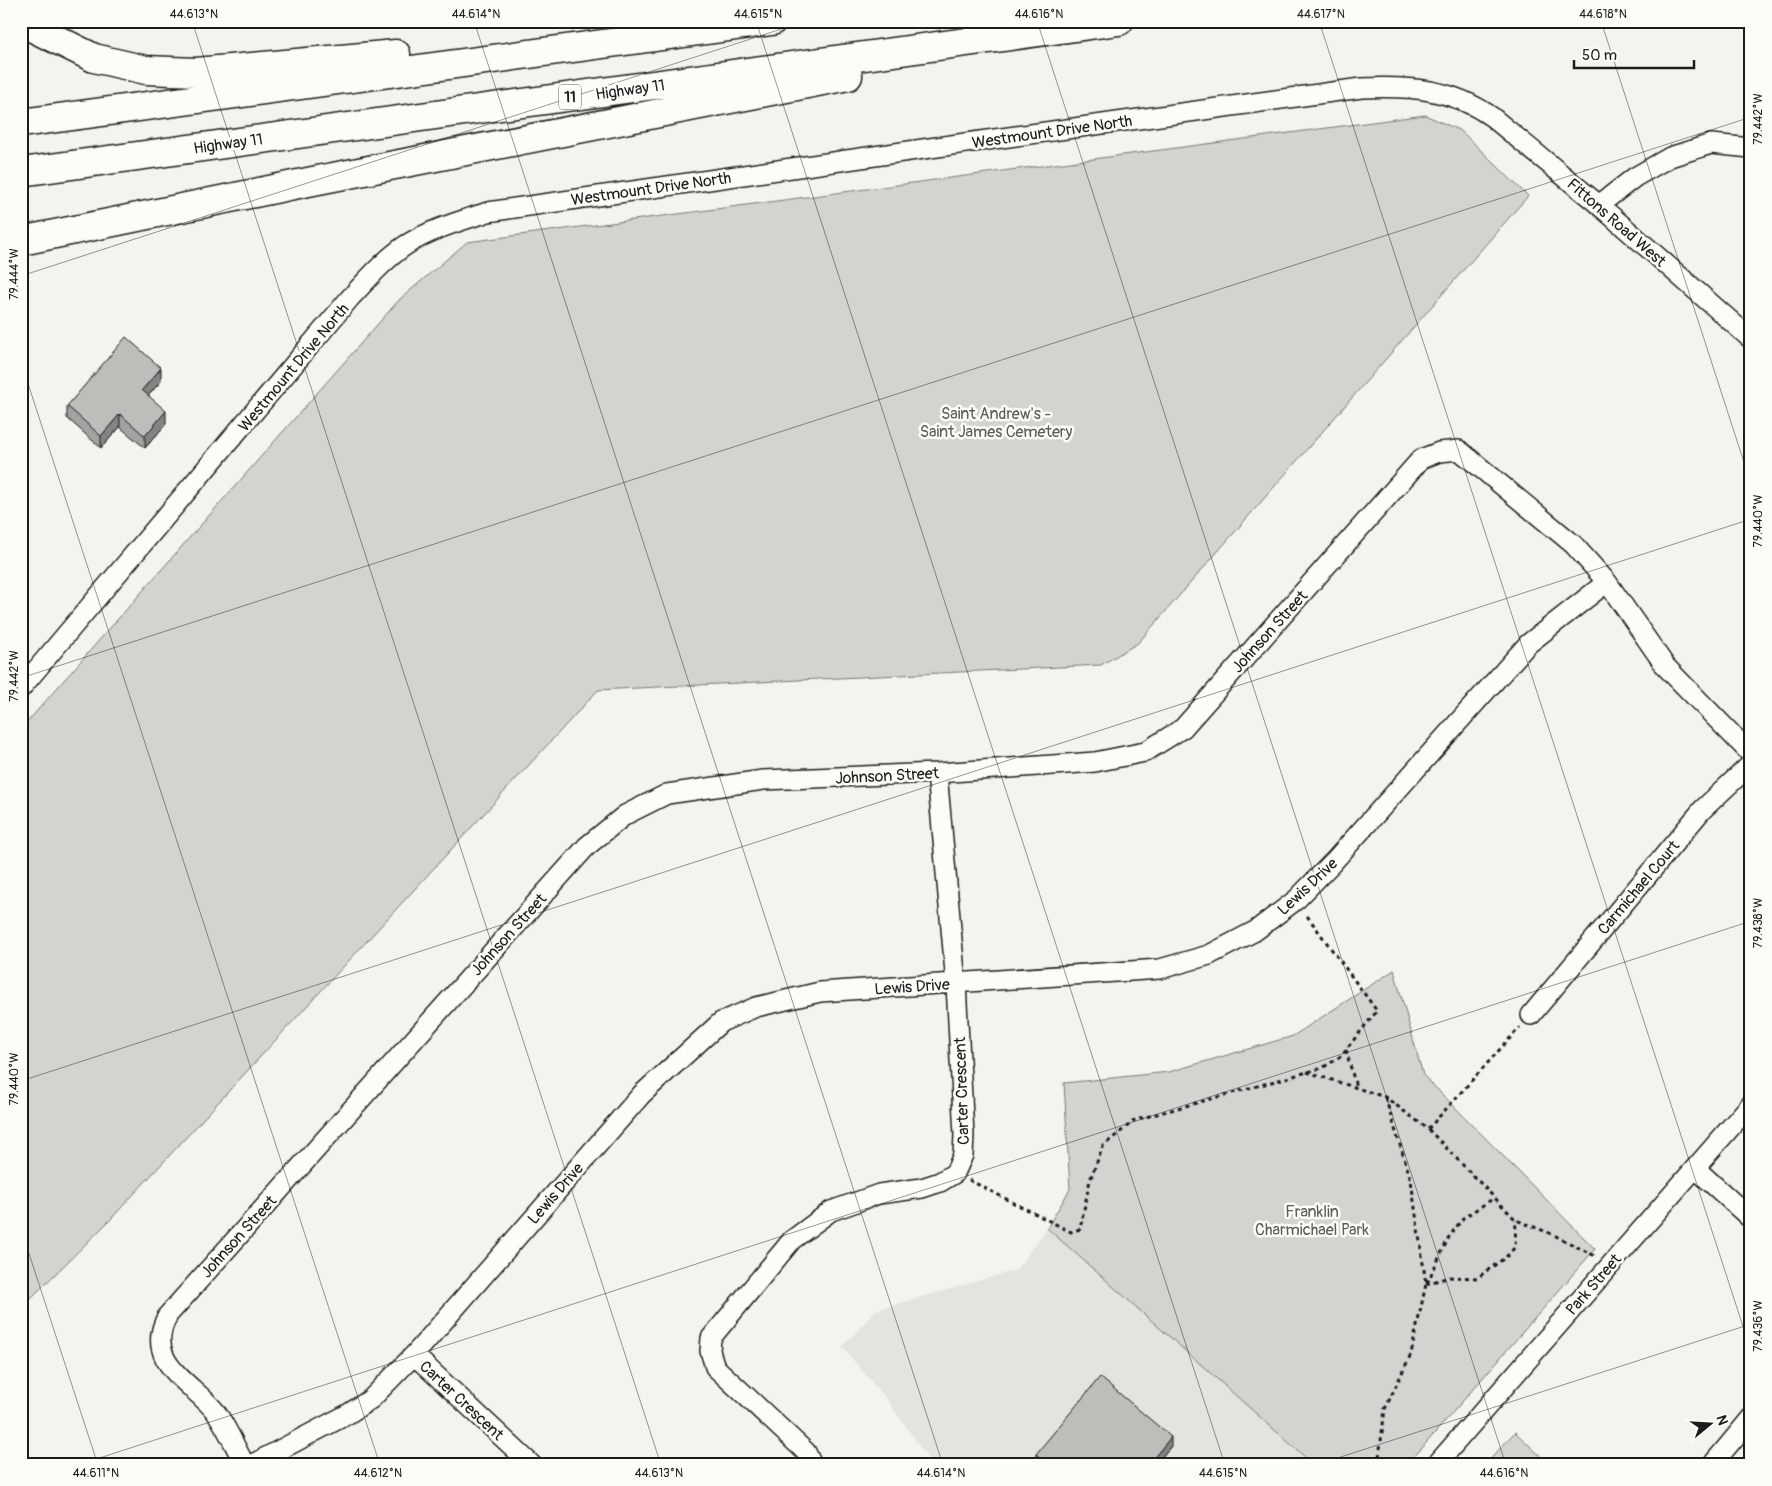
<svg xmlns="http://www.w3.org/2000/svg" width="1772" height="1486" viewBox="0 0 1772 1486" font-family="Pangolin,sans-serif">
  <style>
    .built { fill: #e4e3de }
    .green { fill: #d4d3cf; stroke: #787876 }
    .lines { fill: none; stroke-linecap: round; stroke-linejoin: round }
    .minor-casing { stroke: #1c1c1c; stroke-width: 22 }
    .highway-casing { stroke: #1c1c1c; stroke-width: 31 }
    .path { stroke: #1c1c1c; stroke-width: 3; stroke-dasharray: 4 4; stroke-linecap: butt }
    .minor { stroke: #fdfcf7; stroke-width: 19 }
    .highway { stroke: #fdfcf7; stroke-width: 28 }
    .wall { fill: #a3a3a0; stroke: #1c1c1c }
    .shaded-wall { fill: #858482; stroke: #1c1c1c }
    .building { fill: #bebdba; stroke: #1c1c1c }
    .ticks { fill: none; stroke: #1c1c1c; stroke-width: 1; stroke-opacity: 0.45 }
    .labels { text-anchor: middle; stroke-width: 5; stroke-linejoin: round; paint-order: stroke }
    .shield { fill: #fdfcf7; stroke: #605f5e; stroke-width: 1 }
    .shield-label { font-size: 15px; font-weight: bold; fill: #1c1c1c }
    .street-label { font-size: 16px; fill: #1c1c1c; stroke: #fdfcf7 }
    .park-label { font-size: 16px; fill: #5c5c5b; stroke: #fdfcf7 }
    .neatline { fill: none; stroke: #1c1c1c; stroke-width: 2 }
    .ticks-label { font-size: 12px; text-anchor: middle; fill: #1c1c1c }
  </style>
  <rect width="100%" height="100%" fill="#f4f3ee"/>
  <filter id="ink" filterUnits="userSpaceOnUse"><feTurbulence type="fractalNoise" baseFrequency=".02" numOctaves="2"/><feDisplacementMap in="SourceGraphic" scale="10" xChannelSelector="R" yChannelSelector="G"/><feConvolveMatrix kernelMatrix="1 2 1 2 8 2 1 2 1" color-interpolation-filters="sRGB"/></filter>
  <g filter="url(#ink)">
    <path class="built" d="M1047,1228L1314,1465H933L888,1401L842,1347L876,1310L1016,1270Z"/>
    <path class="green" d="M1425,115L1461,131L1528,196L1138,643L1101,665L598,690L110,1220L28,1301V1322L21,1327V729L399,300L467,242Z
      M1394,970L1423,1075L1595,1249L1407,1465H1314L1047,1228L1070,1189L1064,1083L1169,1072L1293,1036Z
      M1515,1432L1550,1465H1485Z"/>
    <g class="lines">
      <g class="minor-casing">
        <path id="minor" d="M1599,205L1635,177L1670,157L1711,144L1751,148
          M21,688L350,298C367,280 385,259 406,245C431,229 461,221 488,212L930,148L1361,88C1410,86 1451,88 1492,117L1599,205L1751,339
          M1531,1015L1702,810L1751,764
          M1695,1168L1751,1219
          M414,1355L532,1465
          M245,1465C235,1447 227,1427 215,1411C190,1381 142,1361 168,1315L587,846L625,815L667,794L763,780L937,773L1095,762L1145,752L1183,728L1421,459L1439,452L1459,450L1573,544L1607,582L1666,667L1751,754
          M251,1465L348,1414L371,1399L414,1355L642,1094L721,1022L756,1007L820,992L1160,969L1209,955L1255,931L1296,900L1334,861L1528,644L1607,582
          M812,1465L806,1452L715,1367L710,1351L711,1338L792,1240L831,1211L879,1194L922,1188L940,1182L955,1173L963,1155L964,1135L956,984L937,773
          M1436,1465L1751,1104
          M1712,1465L1751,1418"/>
      </g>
      <g class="highway-casing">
        <path id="highway" d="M21,22L94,58L146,70L196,72L396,54
          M21,123L772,21
          M21,172L1119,21
          M21,241L313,181L848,76"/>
      </g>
      <path class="path" d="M1346,1050L1356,1087
        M1307,1072L1385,1097L1428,1129L1516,1220L1552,1234L1597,1257
        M1428,1129L1520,1027
        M969,1180L1071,1232L1080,1229L1090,1180L1103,1146L1135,1120L1322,1068L1339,1058L1377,1011L1305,913
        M1427,1283L1449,1237L1463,1218L1494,1198
        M1426,1284L1449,1277L1477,1278L1506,1257L1515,1247L1516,1220
        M1378,1465L1385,1409L1411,1354L1426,1284L1411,1180L1385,1097"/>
      <use href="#minor" class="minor"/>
      <use href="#highway" class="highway"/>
    </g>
    <path class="wall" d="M161,381L148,396L166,424L145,448L120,427L101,448L67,418V406Z
      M1171,1446L1155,1465H1038L1036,1464V1454Z"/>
    <path class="shaded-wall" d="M161,368V381L142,403V390Z
      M166,411V424L145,448V436Z
      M120,414V427L101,448V436Z
      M1171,1437V1446L1155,1465H1148Z"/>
    <path class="building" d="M126,337L161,368L142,390L166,411L145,436L120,414L101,436L67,406Z
      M1100,1377L1171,1437L1148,1465H1049L1036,1454Z"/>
  </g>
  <path class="ticks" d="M192,21L661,1465M474,21L943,1465M756,21L1225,1465M1037,21L1506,1465M1319,21L1751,1351M1601,21L1751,484M21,276L806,21M21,362L380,1465M21,678L1751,117M21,1081L1751,519M21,1229L98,1465M78,1465L1751,921M1316,1465L1751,1324"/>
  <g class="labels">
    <rect class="shield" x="559" y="84.5" width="22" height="25" rx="4"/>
    <g class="shield-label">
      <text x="570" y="102">11</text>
    </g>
    <g class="street-label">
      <text transform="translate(630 89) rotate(-8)" y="6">Highway 11</text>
      <text transform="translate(1052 131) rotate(-8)" y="6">Westmount Drive North</text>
      <text transform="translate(228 143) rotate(-8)" y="6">Highway 11</text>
      <text transform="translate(651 188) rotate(-8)" y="6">Westmount Drive North</text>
      <text transform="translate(1617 222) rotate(41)" y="6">Fittons Road West</text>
      <text transform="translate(293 367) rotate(-50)" y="6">Westmount Drive North</text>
      <text transform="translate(1269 631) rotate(-48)" y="6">Johnson Street</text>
      <text transform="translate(887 775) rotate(-3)" y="6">Johnson Street</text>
      <text transform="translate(1307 886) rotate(-43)" y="6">Lewis Drive</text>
      <text transform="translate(1638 887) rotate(-50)" y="6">Carmichael Court</text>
      <text transform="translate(508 934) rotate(-48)" y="6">Johnson Street</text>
      <text transform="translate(912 986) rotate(-4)" y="6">Lewis Drive</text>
      <text transform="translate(961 1091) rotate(-92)" y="6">Carter Crescent</text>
      <text transform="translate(555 1193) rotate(-49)" y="6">Lewis Drive</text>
      <text transform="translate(238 1236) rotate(-48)" y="6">Johnson Street</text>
      <text transform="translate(1593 1284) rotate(-49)" y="6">Park Street</text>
      <text transform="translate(462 1400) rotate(43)" y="6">Carter Crescent</text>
    </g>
    <g class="park-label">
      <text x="996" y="419">Saint Andrew's -<tspan x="996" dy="18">Saint James Cemetery</tspan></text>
      <text x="1312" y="1217">Franklin<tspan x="1312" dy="18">Charmichael Park</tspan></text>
    </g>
  </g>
  <rect width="1772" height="1486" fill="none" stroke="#fdfcf7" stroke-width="55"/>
  <g transform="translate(1710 1424) rotate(72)" stroke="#fdfcf7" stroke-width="4" paint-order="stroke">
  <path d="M0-4L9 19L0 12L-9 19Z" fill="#1c1c1c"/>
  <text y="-8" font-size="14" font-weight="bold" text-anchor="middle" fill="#1c1c1c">N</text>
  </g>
  <path d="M1574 60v8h120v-8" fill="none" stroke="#1c1c1c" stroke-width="2.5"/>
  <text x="1582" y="60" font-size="15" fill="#1c1c1c" stroke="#fdfcf7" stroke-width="4" paint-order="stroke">50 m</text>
  <rect x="28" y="28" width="1716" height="1430" class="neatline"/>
  <g class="ticks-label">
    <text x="194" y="18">44.613°N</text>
    <text x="476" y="18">44.614°N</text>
    <text x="758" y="18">44.615°N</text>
    <text x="1039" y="18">44.616°N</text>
    <text x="1321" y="18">44.617°N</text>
    <text x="1603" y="18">44.618°N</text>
    <text transform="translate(1758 119) rotate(-90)" y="4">79.442°W</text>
    <text transform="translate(14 274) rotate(-90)" y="4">79.444°W</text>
    <text transform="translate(1758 521) rotate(-90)" y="4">79.440°W</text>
    <text transform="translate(14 676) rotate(-90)" y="4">79.442°W</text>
    <text transform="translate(1758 923) rotate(-90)" y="4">79.438°W</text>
    <text transform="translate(14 1079) rotate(-90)" y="4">79.440°W</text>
    <text transform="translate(1758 1326) rotate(-90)" y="4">79.436°W</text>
    <text x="96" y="1477">44.611°N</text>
    <text x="378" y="1477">44.612°N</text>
    <text x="659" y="1477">44.613°N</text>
    <text x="941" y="1477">44.614°N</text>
    <text x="1223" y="1477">44.615°N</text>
    <text x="1504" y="1477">44.616°N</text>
  </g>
</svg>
